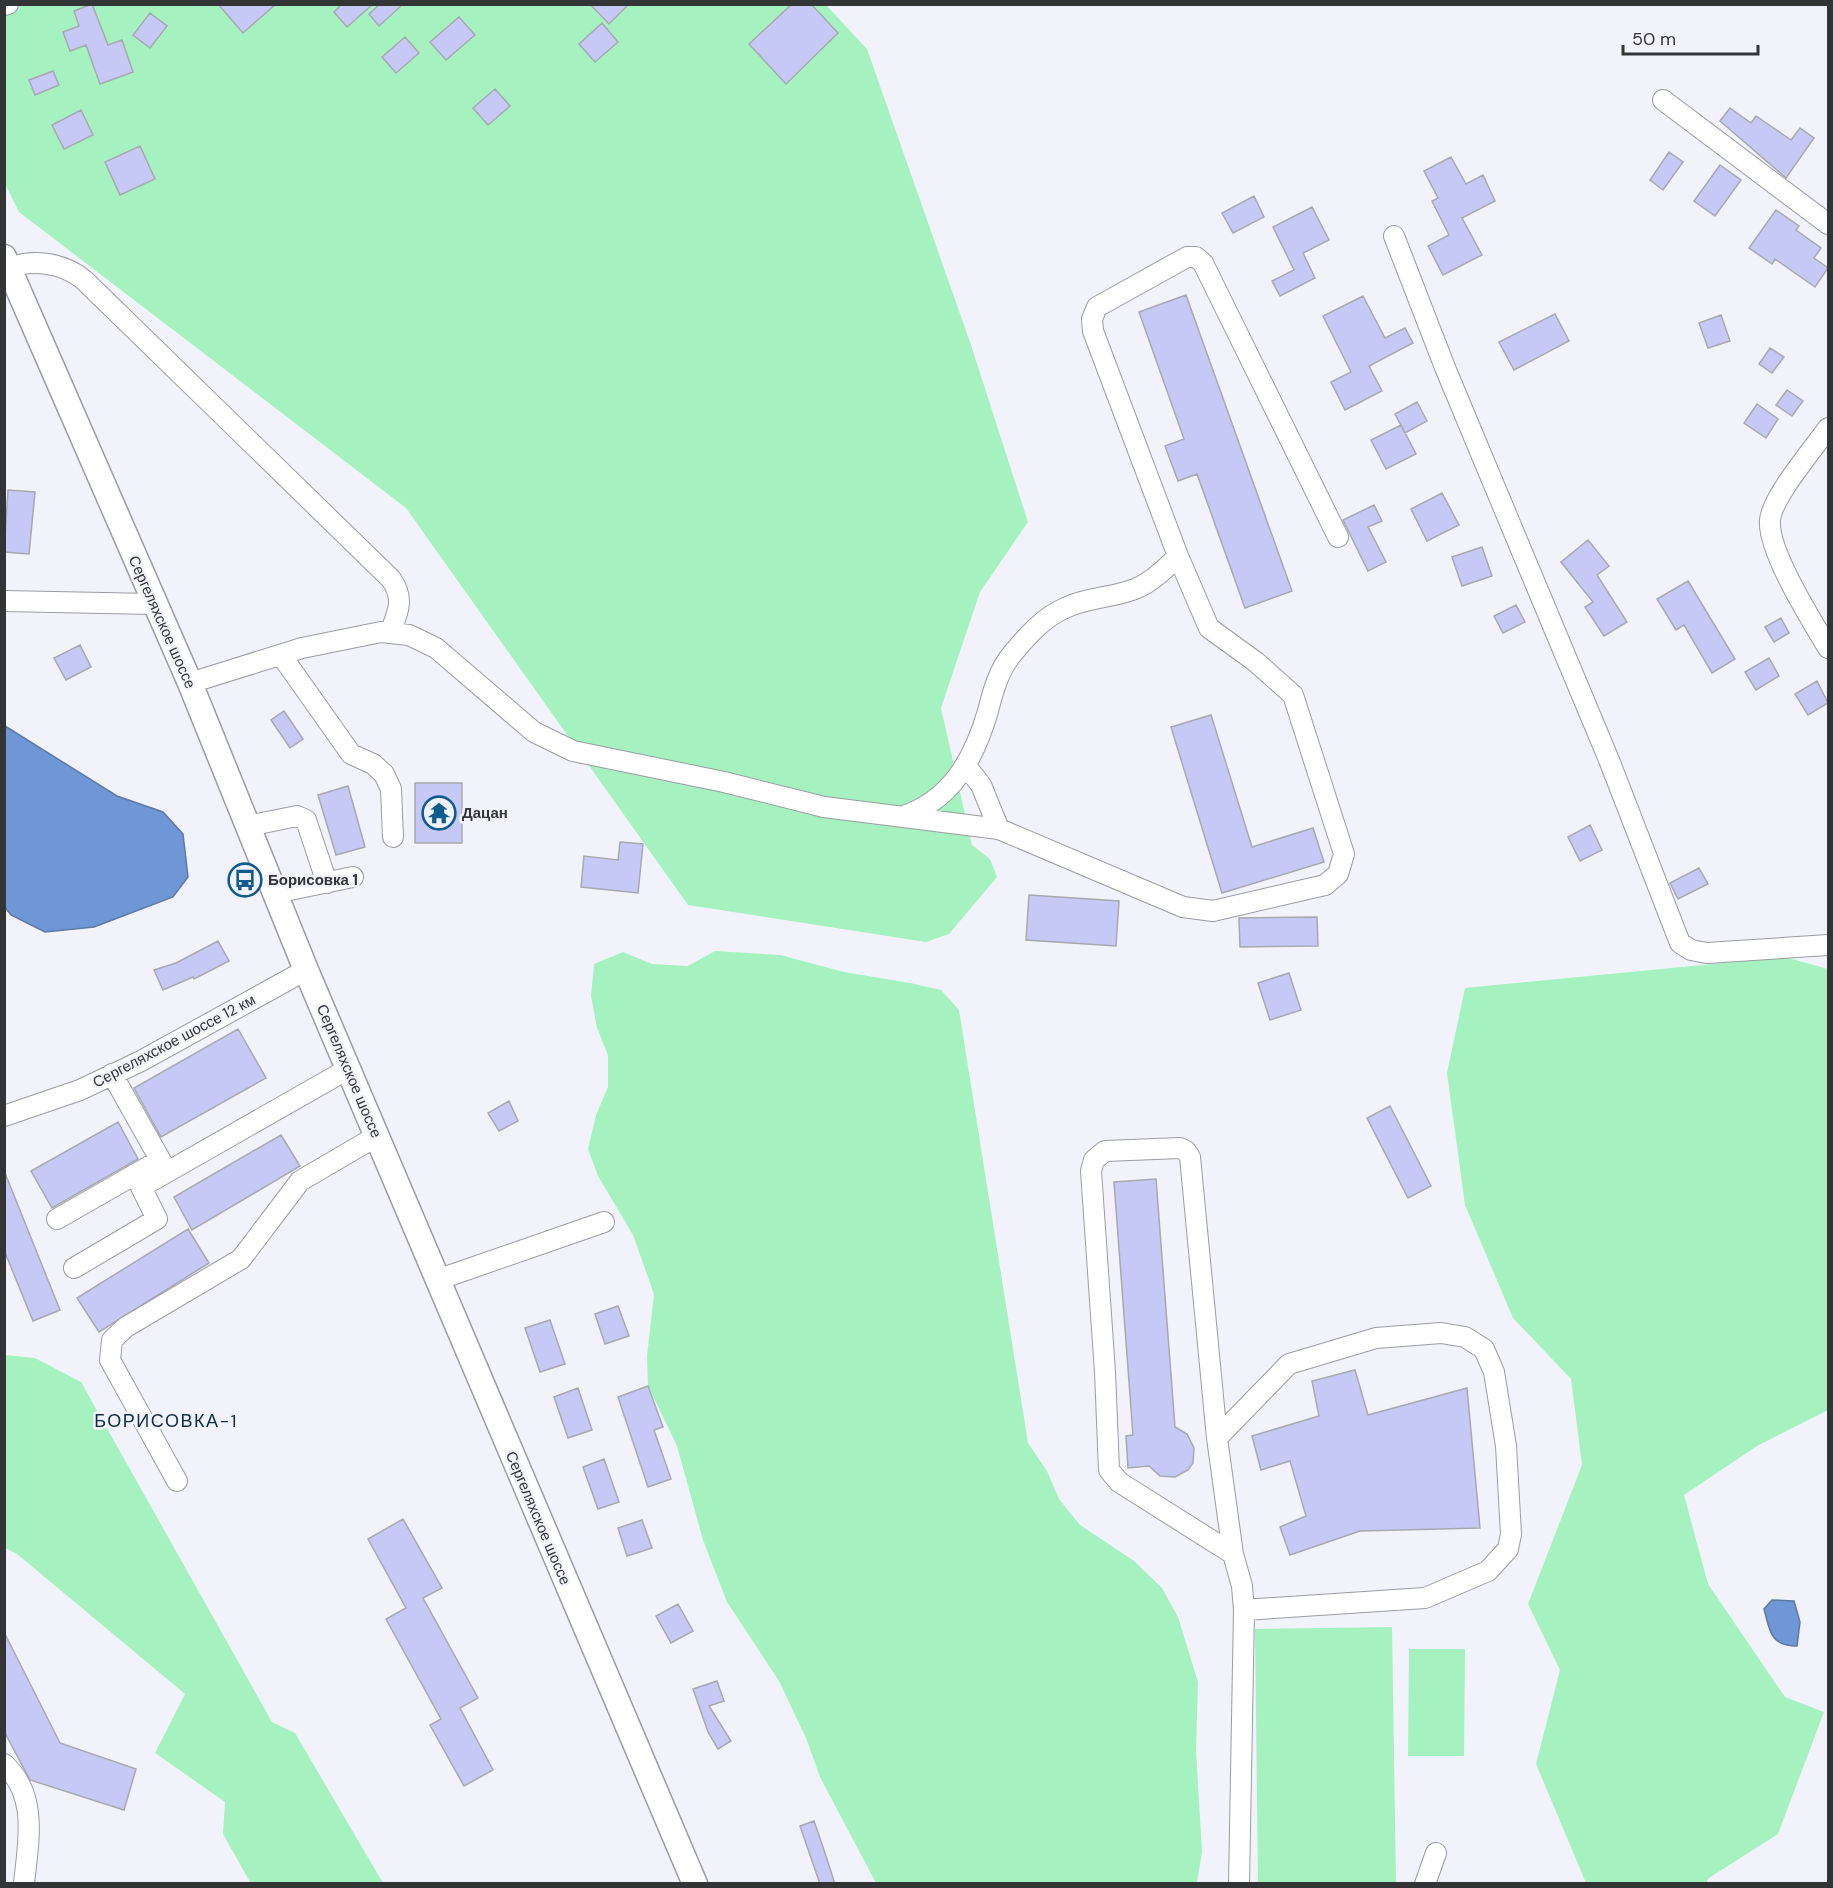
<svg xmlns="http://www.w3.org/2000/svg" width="1833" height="1888" viewBox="0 0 1833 1888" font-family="'DM Sans',sans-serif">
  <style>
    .green { fill: #a5f2c0 }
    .water { fill: #6f97d5; stroke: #5d79a5; stroke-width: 1.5 }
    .building { fill: #c6c9f6; stroke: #a8a8af; stroke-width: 1.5 }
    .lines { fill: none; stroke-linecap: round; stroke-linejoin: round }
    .minor-casing { stroke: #9b9ba3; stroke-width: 22 }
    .major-casing { stroke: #9b9ba3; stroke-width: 27 }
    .minor { stroke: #fff; stroke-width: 20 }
    .major { stroke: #fff; stroke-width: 24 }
    .labels { text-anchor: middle; stroke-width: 5; stroke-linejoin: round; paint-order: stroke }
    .street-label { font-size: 15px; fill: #333436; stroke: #f2f3fa }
    .poi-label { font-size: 15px; font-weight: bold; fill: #333436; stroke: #f2f3fa; text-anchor: start }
    .quarter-label { font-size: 18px; letter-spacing: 1.5px; fill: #0b2d46; stroke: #f2f3fa }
  </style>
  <rect width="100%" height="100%" fill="#f2f3fa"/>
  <path class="green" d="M5,5H826L867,49L971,345L1028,522L980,592L941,708L972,845L990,859L997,877L949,934L926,942L688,905L406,508L19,212L5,184Z
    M715,951L780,955L844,972L910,983L941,990L959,1010L1028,1443L1047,1471L1059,1499L1080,1525L1134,1561L1162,1588L1178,1617L1198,1682L1196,1750L1202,1852L1197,1883H876L820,1777L806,1738L779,1681L727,1602L703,1540L677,1446L648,1386L647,1356L654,1294L633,1235L598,1176L588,1149L596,1115L608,1087V1055L597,1028L591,996L594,964L623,952L652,964L688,966Z
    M1785,957L1828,969V1410L1757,1446L1684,1495L1708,1584L1785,1697L1824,1712L1778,1834L1709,1878L1706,1883H1586L1536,1764L1560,1670L1528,1604L1582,1465L1571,1379L1513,1318L1465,1205L1447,1073L1465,988Z
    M5,1355L35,1358L81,1382L272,1722L295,1733L383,1883L250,1882L223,1834L225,1802L155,1753L185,1694L17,1554L5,1548Z
    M1392,1627L1396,1883H1258L1255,1629Z
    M1409,1649H1465L1464,1756H1408Z"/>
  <path class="water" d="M5,726L117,796L163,812L183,834L188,877L173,897L94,927L45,932L11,915L4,906Z
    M1772,1600L1794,1601L1800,1622L1797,1646C1770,1646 1770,1631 1764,1609Z"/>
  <path class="building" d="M92,4L108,45L122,40L133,72L100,84L86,45L70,51L63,32L79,26L74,11Z
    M218,4H276L243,33Z
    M342,4H373L347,27L334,12Z
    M380,4H403L379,26L369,14Z
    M590,4H629L609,24Z
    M792,4H811L838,33L786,84L749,44Z
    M150,13L167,26L150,48L133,35Z
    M459,17L475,35L446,60L430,42Z
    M602,23L618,42L595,62L579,44Z
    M405,37L419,53L396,73L382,57Z
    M53,71L59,85L35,95L29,80Z
    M495,89L510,106L488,125L473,108Z
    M1730,108L1751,123L1756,116L1791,140L1800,128L1814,138L1786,178L1720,121Z
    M81,110L93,135L64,149L52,125Z
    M140,146L155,179L120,195L105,162Z
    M1669,152L1683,162L1663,190L1650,180Z
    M1451,157L1466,184L1483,175L1495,201L1462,218L1482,255L1443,275L1428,246L1449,235L1432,201L1438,198L1424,171Z
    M1720,165L1741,180L1715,216L1694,201Z
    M1254,196L1264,217L1233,233L1222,213Z
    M1312,207L1329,240L1303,253L1315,278L1280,296L1272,281L1294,270L1273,227Z
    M1776,210L1799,226L1796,230L1821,248L1814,258L1828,268L1815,287L1775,259L1772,264L1749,248Z
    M1186,295L1292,591L1245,608L1197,474L1178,481L1165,446L1184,439L1139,312Z
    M1363,296L1385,338L1405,328L1413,343L1369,366L1382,391L1345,410L1331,382L1351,372L1323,316Z
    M1555,314L1569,341L1514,370L1499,342Z
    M1721,315L1730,341L1708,348L1699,323Z
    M1770,348L1784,357L1772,373L1759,364Z
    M1787,390L1803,401L1792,416L1776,405Z
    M1417,402L1427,421L1405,433L1395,414Z
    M1757,404L1778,419L1766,438L1744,423Z
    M1401,425L1416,454L1386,469L1371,440Z
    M8,490L35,492L29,554L4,552Z
    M1442,493L1459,525L1427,541L1411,509Z
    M1374,505L1382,521L1368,527L1386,562L1368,571L1343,520Z
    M1588,540L1609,566L1597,575L1627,622L1604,636L1585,607L1593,602L1561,562Z
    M1482,547L1492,576L1462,586L1452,557Z
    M1688,581L1735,659L1712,673L1684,625L1676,630L1657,599Z
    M1516,605L1525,622L1503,633L1494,616Z
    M1781,618L1789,633L1774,642L1765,627Z
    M80,645L91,667L66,680L54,658Z
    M1769,658L1779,676L1756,690L1745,672Z
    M1817,681L1828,703L1808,715L1795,694Z
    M284,711L303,739L290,748L271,720Z
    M1211,715L1252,847L1313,828L1324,862L1222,893L1171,727Z
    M415,783H462V843H415Z
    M348,786L365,847L336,855L318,795Z
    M1590,825L1602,850L1580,861L1568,837Z
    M620,842L643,844L638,893L581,887L584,856L618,860Z
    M1699,868L1708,884L1678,899L1670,883Z
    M1029,895L1119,901L1116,946L1026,940Z
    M1317,917L1318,946L1240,947L1239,918Z
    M218,941L229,961L194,979L193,977L163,990L154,970L176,963Z
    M1289,973L1301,1010L1270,1020L1258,983Z
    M238,1029L266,1078L161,1137L134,1088Z
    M509,1101L518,1121L499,1131L488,1113Z
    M1390,1106L1431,1186L1408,1198L1367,1118Z
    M118,1122L138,1159L52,1208L31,1171Z
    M281,1135L300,1166L192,1230L174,1197Z
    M5,1173L60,1310L33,1321L4,1250Z
    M1156,1179L1175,1427L1187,1434L1194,1448L1193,1463L1188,1470L1175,1477L1160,1476L1149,1466L1128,1468L1126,1436L1133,1435L1114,1182Z
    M188,1229L209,1263L99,1332L77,1298Z
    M618,1306L629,1336L605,1344L595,1314Z
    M550,1320L565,1364L540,1372L525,1328Z
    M1355,1370L1368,1415L1467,1388L1480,1528L1360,1531L1290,1555L1280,1527L1306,1516L1290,1461L1261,1470L1252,1436L1319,1416L1312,1381Z
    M648,1386L663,1427L654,1430L671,1479L648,1487L618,1397Z
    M578,1388L592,1430L568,1438L554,1397Z
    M604,1459L619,1502L598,1509L583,1467Z
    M403,1519L442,1588L423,1598L478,1698L460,1708L493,1770L464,1786L430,1725L441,1719L386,1619L406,1608L368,1539Z
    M642,1520L652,1548L627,1556L618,1528Z
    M678,1604L693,1631L671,1643L656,1616Z
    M4,1632L60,1743L136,1769L124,1810L30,1780L4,1731Z
    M717,1681L724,1701L709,1706L731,1741L718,1749L708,1732L693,1689Z
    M814,1821L823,1847L835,1884H820L800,1826Z"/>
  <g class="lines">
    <g class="minor-casing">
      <path id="minor" d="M4,5L8,4
        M1663,100L1828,224
        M1394,236L1446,370L1609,760L1680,943L1691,950L1707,953L1828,945
        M4,270C30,258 63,262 84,280L391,579C405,599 398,612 390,633
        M1828,428C1814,448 1772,497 1770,520C1767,550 1812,621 1828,648
        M4,601L153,604
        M281,655L351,754L373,764L384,774L391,789L393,837
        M190,683L302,648L381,632L409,635L436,648L534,732L573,751L724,782L824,807L999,829L1183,907L1213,911L1325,885L1338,874L1344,854L1293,695L1256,662L1209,628L1178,556L1093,331L1092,319L1097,307L1187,257H1196L1203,263L1338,537
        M966,766L981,785L999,829
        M904,816C952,799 974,759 988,711C993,691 999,669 1013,653C1027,636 1044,617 1065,608C1087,597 1112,598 1135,589C1152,582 1165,569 1178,556
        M248,826L297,816L306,820L327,883
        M275,893L353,877
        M112,1074L166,1170
        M4,1116L80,1090L141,1061L306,970
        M57,1219L160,1160
        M74,1268L157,1219L141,1187L348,1069
        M437,1280L604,1222
        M1217,1438L1289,1364L1376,1338L1441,1333L1465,1337L1484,1349L1494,1372L1506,1446L1511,1534L1508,1549L1488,1571L1425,1598L1244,1610
        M177,1481L110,1360L112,1340L126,1327L241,1259L300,1181L377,1136
        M1233,1554L1119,1482L1109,1470L1105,1372L1091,1171L1094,1160L1105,1151L1180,1148L1186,1151L1190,1157L1217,1438L1233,1554L1242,1586L1244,1610L1239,1884
        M4,1764C39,1796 28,1842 24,1884
        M1425,1884L1436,1853"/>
    </g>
    <g class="major-casing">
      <path id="major" d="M4,257L190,683L306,970L695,1884"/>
    </g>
    <use href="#minor" class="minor"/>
    <use href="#major" class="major"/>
  </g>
  <defs>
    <g id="temple-ring" transform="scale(1.725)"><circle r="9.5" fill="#f2f3fa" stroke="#105c90" stroke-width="1.5"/><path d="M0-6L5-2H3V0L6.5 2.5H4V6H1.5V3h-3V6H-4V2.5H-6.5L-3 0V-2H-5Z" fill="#105c90"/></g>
    <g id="bus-ring" transform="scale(1.725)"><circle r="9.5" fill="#f2f3fa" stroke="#105c90" stroke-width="1.5"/><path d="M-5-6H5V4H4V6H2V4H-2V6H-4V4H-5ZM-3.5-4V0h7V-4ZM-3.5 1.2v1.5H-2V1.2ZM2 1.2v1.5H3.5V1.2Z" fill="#105c90"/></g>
  </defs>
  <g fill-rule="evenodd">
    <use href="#temple-ring" x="439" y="813"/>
    <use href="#bus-ring" x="245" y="880"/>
  </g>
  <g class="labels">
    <g class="street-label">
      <text transform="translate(162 622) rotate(66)" y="5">Сергеляхское шоссе</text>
      <text transform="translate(174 1041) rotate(-28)" y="5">Сергеляхское шоссе 12 км</text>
      <text transform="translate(349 1071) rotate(67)" y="5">Сергеляхское шоссе</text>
      <text transform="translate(538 1518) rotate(67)" y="5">Сергеляхское шоссе</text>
    </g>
    <g class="poi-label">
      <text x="462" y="818">Дацан</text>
      <text x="268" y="885">Борисовка 1</text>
    </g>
    <g class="quarter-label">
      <text x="166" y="1427">БОРИСОВКА-1</text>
    </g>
  </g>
  <rect width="1833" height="1888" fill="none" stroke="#333436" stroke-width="12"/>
  <path d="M1623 45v9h135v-9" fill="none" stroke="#333436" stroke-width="3"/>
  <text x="1632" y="45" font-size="18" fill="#333436" stroke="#f2f3fa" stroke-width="4.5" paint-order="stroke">50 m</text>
</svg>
